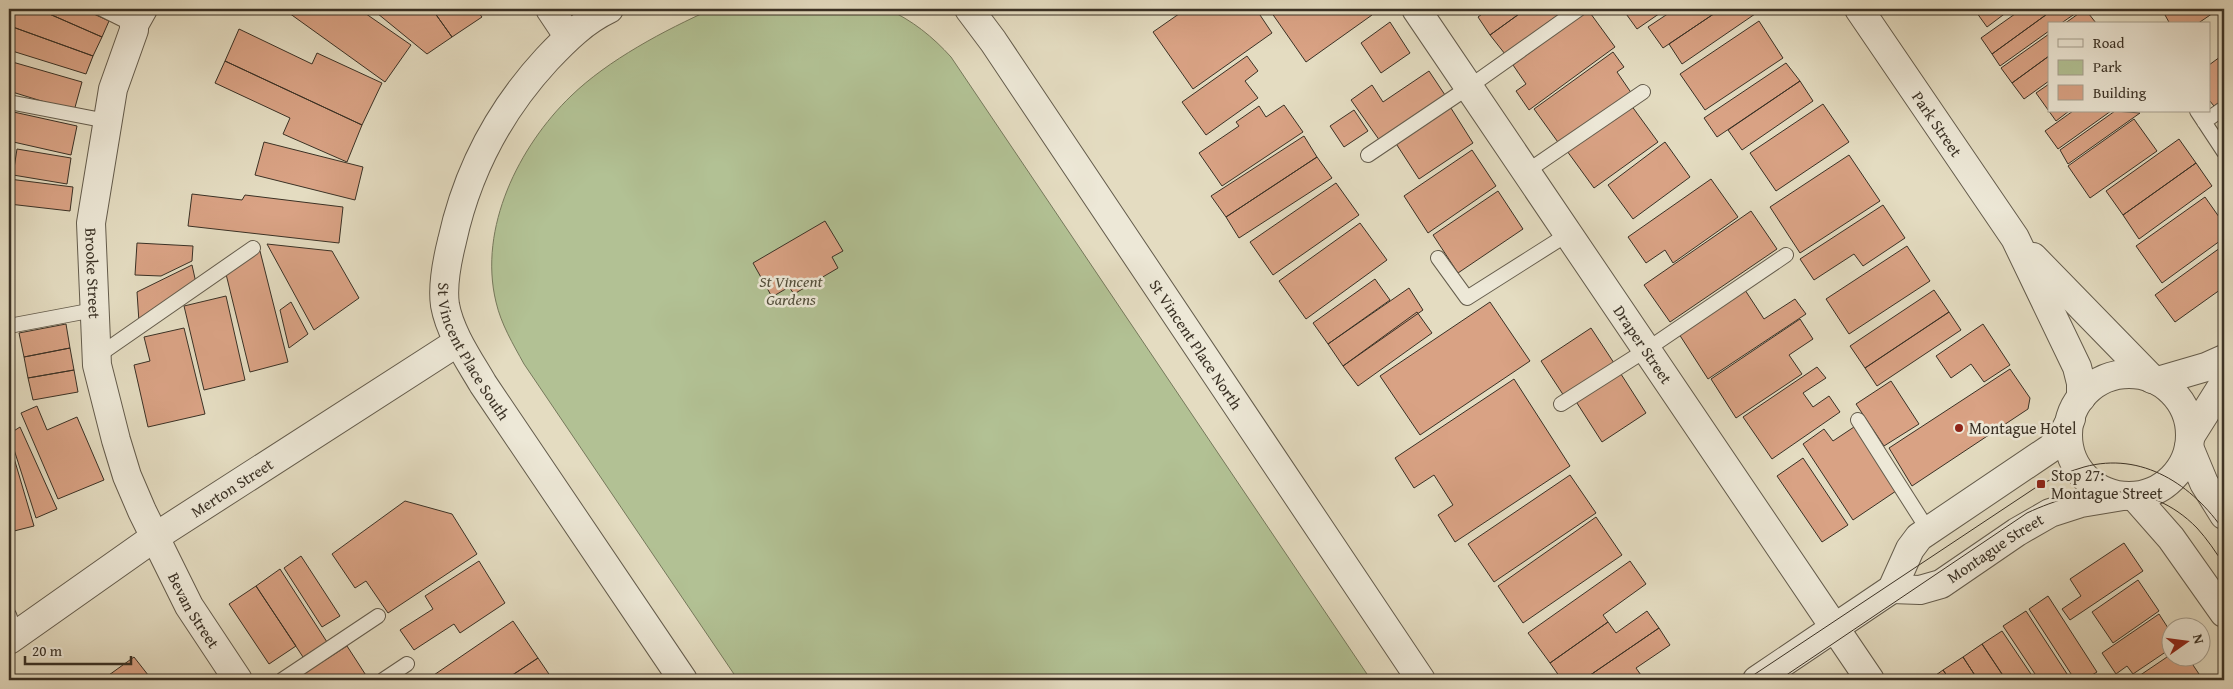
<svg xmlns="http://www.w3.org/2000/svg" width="2233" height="689" viewBox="0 0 2233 689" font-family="'Gentium Book Plus',serif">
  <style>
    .green { fill: #b2c194; stroke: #76795c }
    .building { fill: #d9a284; stroke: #3a3125 }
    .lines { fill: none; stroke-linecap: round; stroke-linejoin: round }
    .lane-casing { stroke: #645c4c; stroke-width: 16 }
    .street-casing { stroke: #645c4c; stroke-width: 30 }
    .lane { stroke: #ede8d7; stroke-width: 14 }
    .street { stroke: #ede8d7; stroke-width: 28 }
    .tram { stroke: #3a3125; stroke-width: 1 }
    .poi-dot { fill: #8f2418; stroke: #ede8d7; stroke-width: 2 }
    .labels { text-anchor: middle; stroke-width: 5; stroke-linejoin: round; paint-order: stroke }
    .street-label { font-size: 16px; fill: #3a3125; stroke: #ede8d7 }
    .park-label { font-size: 16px; font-style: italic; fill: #524e3b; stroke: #ede8d7 }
    .poi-label { font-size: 16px; fill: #3a3125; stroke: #ede8d7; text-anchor: start }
  </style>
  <rect width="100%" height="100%" fill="#e4dcc1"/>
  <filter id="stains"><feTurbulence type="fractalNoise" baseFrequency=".004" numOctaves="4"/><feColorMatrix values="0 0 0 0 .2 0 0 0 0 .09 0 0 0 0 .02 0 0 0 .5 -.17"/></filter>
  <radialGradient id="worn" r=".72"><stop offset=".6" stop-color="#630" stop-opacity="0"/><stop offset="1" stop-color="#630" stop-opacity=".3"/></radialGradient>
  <path class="green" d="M712,9H887C912,20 933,37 951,57L1371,680H738L524,364C513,344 501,324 496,302C478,228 519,146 571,96C608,60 665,30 712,9Z"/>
  <path class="building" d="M16,9H38L102,37L93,56L10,26Z
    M38,9H83L109,21L102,37Z
    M292,9H359L411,45L385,82L289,13Z
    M372,9H432L452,37L427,54Z
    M432,9H476L482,17L452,37Z
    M1186,9H1222L1224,13L1230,9H1256L1272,33L1193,89L1153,32Z
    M1269,9H1368L1372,15L1306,62Z
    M1489,9H1526L1490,35L1478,17Z
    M1526,9H1566L1505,54L1490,35Z
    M1629,9H1666L1637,29L1624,11Z
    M1675,9H1721L1663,48L1648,27Z
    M1721,9H1751L1755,14L1682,64L1669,44Z
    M1974,9H2011L1987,27Z
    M2022,9H2054L1992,54L1981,38Z
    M2054,9H2073L2076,13L2060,24H2049V31L2000,66L1992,54Z
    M2085,9L2096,23L2064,24Z
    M2173,9H2219L2197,24H2170L2165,15Z
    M1588,10L1615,47L1529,110L1516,91L1526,84L1513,65Z
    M1759,21L1783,58L1705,110L1680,74Z
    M1390,22L1410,53L1381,73L1361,43Z
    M10,26L93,56L86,74L9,50Z
    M239,29L312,64L317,53L382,83L362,125L225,61Z
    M2049,34V56L2012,83L2001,68Z
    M1613,52L1624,67L1617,72L1632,94L1560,145L1534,109Z
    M2224,54V99L2214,106L2209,100V65Z
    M1247,56L1258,71L1245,81L1258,98L1206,135L1182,102Z
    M2049,56V81L2024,99L2012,83Z
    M9,61L82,82L74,111L9,91Z
    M225,61L362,125L347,162L283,134L290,118L215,83Z
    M1786,63L1800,81L1717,137L1704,118Z
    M1429,71L1445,95L1380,141L1351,100L1372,85L1383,102Z
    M1800,81L1813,101L1742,150L1728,130Z
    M2049,84V111H2069L2056,121L2036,93Z
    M1823,104L1849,142L1776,191L1750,153Z
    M1284,105L1303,132L1222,186L1199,153L1239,126L1236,122L1259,106L1266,117Z
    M1449,105L1473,143L1419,179L1395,142Z
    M1631,105L1658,142L1594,188L1567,151Z
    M1354,110L1368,131L1344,147L1330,126Z
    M9,111L77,126L71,155L9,141Z
    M2073,111H2111L2058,149L2045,131Z
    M2115,111L2140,113L2068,164L2060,150Z
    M2134,119L2157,151L2090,198L2068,166Z
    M1304,136L1317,157L1226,217L1211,196Z
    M2179,139L2196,163L2123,215L2106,191Z
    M264,142L363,167L355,200L255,175Z
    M1665,142L1690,177L1633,219L1608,185Z
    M17,149L71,158L67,184L13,175Z
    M1472,150L1496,186L1428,233L1404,196Z
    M1849,155L1880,201L1800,253L1770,207Z
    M1317,157L1332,178L1239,238L1226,217Z
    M2196,163L2212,186L2139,239L2123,215Z
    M9,179L73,187L70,211L9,204Z
    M1711,179L1738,217L1673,263L1665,250L1646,263L1628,237Z
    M1336,183L1359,215L1273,275L1250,242Z
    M1498,191L1523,229L1458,273L1433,235Z
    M192,194L242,200L245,195L343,207L339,243L188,226Z
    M2205,197L2224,224V238L2162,283L2136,246Z
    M1883,205L1905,238L1863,266L1854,254L1814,280L1800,259Z
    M1751,211L1777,249L1670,322L1644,285Z
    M825,221L843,251L832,257L838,268L794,294L789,287L772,297L753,263Z
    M1360,223L1387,260L1306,319L1279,281Z
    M137,243L193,246L192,261L161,276L135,275Z
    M267,244L332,251L359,298L314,330Z
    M2224,245V287L2175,322L2155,295Z
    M1907,246L1930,281L1849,334L1826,299Z
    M260,251L288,362L250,372L226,274Z
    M192,265L196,283L139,322L137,292Z
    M1375,279L1390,300L1328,344L1313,323Z
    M1409,288L1423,310L1343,366L1328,344Z
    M1745,290L1764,319L1795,299L1806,314L1708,379L1679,334Z
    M1934,290L1949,312L1865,368L1850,346Z
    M226,296L245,380L204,390L184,306Z
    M291,302L308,334L289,348L280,310Z
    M1490,302L1530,361L1420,435L1380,376Z
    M1417,312L1432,333L1358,386L1343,366Z
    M1949,312L1961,330L1877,386L1865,368Z
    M1800,319L1813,339L1789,355L1802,374L1736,418L1711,379Z
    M66,324L70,348L24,357L19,333Z
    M1983,324L2010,365L1984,382L1971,364L1951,378L1936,356Z
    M184,328L205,414L148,427L134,365L150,361L144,337Z
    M1591,328L1614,363L1564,396L1541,361Z
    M70,348L74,370L28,378L24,357Z
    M1817,367L1826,378L1803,393L1813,407L1829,396L1840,412L1772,459L1743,417Z
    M2010,369L2030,398L2028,409L1912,486L1889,448Z
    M74,370L78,392L33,400L28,378Z
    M1619,371L1646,413L1602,442L1575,400Z
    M1514,379L1570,466L1455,542L1438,515L1453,505L1434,475L1414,488L1395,458Z
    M1891,381L1919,424L1884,446L1856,404Z
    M37,406L47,430L77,417L104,480L58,499L21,413Z
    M20,427L57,509L36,518L9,434Z
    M1854,427L1896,491L1853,520L1803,444L1824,429L1833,441Z
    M9,441L34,526L14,531L9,513Z
    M1803,458L1848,525L1822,542L1777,476Z
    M1570,475L1596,513L1494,582L1468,544Z
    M405,501L452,514L477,554L388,613L366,581L355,588L332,554Z
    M1596,517L1622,555L1523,623L1498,586Z
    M2124,543L2143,571L2070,620L2062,609L2081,596L2070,579Z
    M301,556L340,616L322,627L284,568Z
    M479,561L505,603L460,633L454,624L414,650L400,630L433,609L425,596Z
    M1630,561L1646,584L1603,615L1608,622L1550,663L1528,633Z
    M280,569L327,642L303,657L256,586Z
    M2138,580L2159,611L2113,643L2092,612Z
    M256,586L296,646L269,664L229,604Z
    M2048,596L2097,672L2084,680H2075L2029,609Z
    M1647,611L1659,628L1583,680H1562L1550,663L1608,622L1616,633Z
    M2026,611L2071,680H2039L2003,626Z
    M2159,614L2170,631V649L2133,674L2127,666L2116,674L2102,653Z
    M513,621L538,658L505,680H433L431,677Z
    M1659,628L1670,645L1636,668L1643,678L1640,680H1583Z
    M2002,631L2035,680H2006L1982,644Z
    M1982,644L2006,680H1978L1963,657Z
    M347,646L369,680H294Z
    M2170,655L2187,656L2203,680H2133Z
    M134,657L152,680H102Z
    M1963,657L1978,680H1950L1943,670Z
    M538,658L553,680H505Z
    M1943,670L1950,680H1929Z"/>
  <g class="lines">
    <g class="lane-casing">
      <path id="lane" d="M102,9L134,25
        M9,102L107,121
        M2197,111L2224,152
        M2204,122L2224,108
        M1368,155L1469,87L1579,9
        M1526,172L1643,92
        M1438,258L1467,298L1568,234
        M9,326L94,310
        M96,357L253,248
        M1561,404L1646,350L1786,255
        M1858,420L1928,530
        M9,615L16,635
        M282,680L378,616
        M383,680L407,664"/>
    </g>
    <g class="street-casing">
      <g id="street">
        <path id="s1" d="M143,9L134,25V30L113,89L91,223L97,365L116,440L127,476L142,511L189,606L238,680"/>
        <path d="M550,9L568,36"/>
        <path id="s2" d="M609,9C584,21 566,39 547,59C499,111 467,172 452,241C447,261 442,285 445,305C450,333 469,360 483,384L683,680"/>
        <path id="s3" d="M969,9L993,41L1421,680"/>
        <path id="s4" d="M1416,9L1870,680"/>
        <path id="s5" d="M1859,9L2015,238L2077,367L2081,383V398"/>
        <path d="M2033,257L2152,379"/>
        <circle cx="2129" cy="435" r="61"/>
        <path d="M2158,381L2206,367L2224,359"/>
        <path d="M2190,437L2224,383"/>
        <path d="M2189,447L2204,483L2224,515"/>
        <path d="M2134,496L2171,538L2224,613"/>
        <path id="s6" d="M1892,589L1920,590L1941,584L2017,532L2050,513L2081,503L2123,496"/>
        <path id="s7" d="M9,640L155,537L458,342"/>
        <path d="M1757,680L1892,589L1910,549L1919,537L2051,448L2062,436L2071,419"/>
      </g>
    </g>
    <use href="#lane" class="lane"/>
    <use href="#street" class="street"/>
    <path class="tram" d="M1746,680L2041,484C2055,478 2069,471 2084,467C2142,451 2193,485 2224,531
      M1779,680L2027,513C2085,486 2148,478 2197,528C2207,539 2216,552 2224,565"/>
  </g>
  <g class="poi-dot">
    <circle cx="1959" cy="428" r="5"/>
    <rect x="2036" y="479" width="10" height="10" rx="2.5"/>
  </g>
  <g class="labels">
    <g class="street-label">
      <text dy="6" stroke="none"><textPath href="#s5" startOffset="139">Park Street</textPath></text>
      <text dy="6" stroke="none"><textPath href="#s1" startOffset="272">Brooke Street</textPath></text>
      <text dy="6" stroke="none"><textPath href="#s3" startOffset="405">St Vincent Place North</textPath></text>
      <text dy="6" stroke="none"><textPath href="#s4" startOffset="405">Draper Street</textPath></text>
      <text dy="6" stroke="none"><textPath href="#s2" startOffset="406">St Vincent Place South</textPath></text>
      <text dy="6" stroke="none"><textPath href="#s7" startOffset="270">Merton Street</textPath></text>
      <text dy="6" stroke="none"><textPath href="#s6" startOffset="115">Montague Street</textPath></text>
      <text dy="6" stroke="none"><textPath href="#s1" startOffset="629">Bevan Street</textPath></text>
    </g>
    <g class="park-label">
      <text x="791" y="287">St Vincent<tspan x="791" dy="18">Gardens</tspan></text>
    </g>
    <g class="poi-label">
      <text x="1969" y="434">Montague Hotel</text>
      <text x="2051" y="481">Stop 27:<tspan x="2051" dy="18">Montague Street</tspan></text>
    </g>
  </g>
  <rect width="2233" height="689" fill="none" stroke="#e4dcc1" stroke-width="30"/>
  <rect x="10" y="10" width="2213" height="669" fill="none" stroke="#3a3125" stroke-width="2.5"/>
  <rect x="15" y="15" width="2203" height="659" fill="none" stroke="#3a3125"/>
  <rect x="2048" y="22" width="162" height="90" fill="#ede8d7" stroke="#a59f90"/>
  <rect x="2058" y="39" width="25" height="8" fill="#ede8d7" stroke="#a59f90"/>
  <text x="2093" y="48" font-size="15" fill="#3a3125">Road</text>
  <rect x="2058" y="60" width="25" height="15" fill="#b2c194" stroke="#a59f90"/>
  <text x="2093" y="72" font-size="15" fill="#3a3125">Park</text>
  <rect x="2058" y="85" width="25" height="15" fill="#d9a284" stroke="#a59f90"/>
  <text x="2093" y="98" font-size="15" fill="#3a3125">Building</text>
  <g transform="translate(2186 642) rotate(76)"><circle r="24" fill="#ede8d7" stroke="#a59f90"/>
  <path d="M0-4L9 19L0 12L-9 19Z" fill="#8f2418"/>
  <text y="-8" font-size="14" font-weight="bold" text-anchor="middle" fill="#3a3125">N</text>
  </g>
  <path d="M25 656v8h106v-8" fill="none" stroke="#3a3125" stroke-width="2.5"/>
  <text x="32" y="656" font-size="15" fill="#3a3125" stroke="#ede8d7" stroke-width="4" paint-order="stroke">20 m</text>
  <rect width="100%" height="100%" filter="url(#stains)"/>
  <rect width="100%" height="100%" fill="url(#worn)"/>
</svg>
